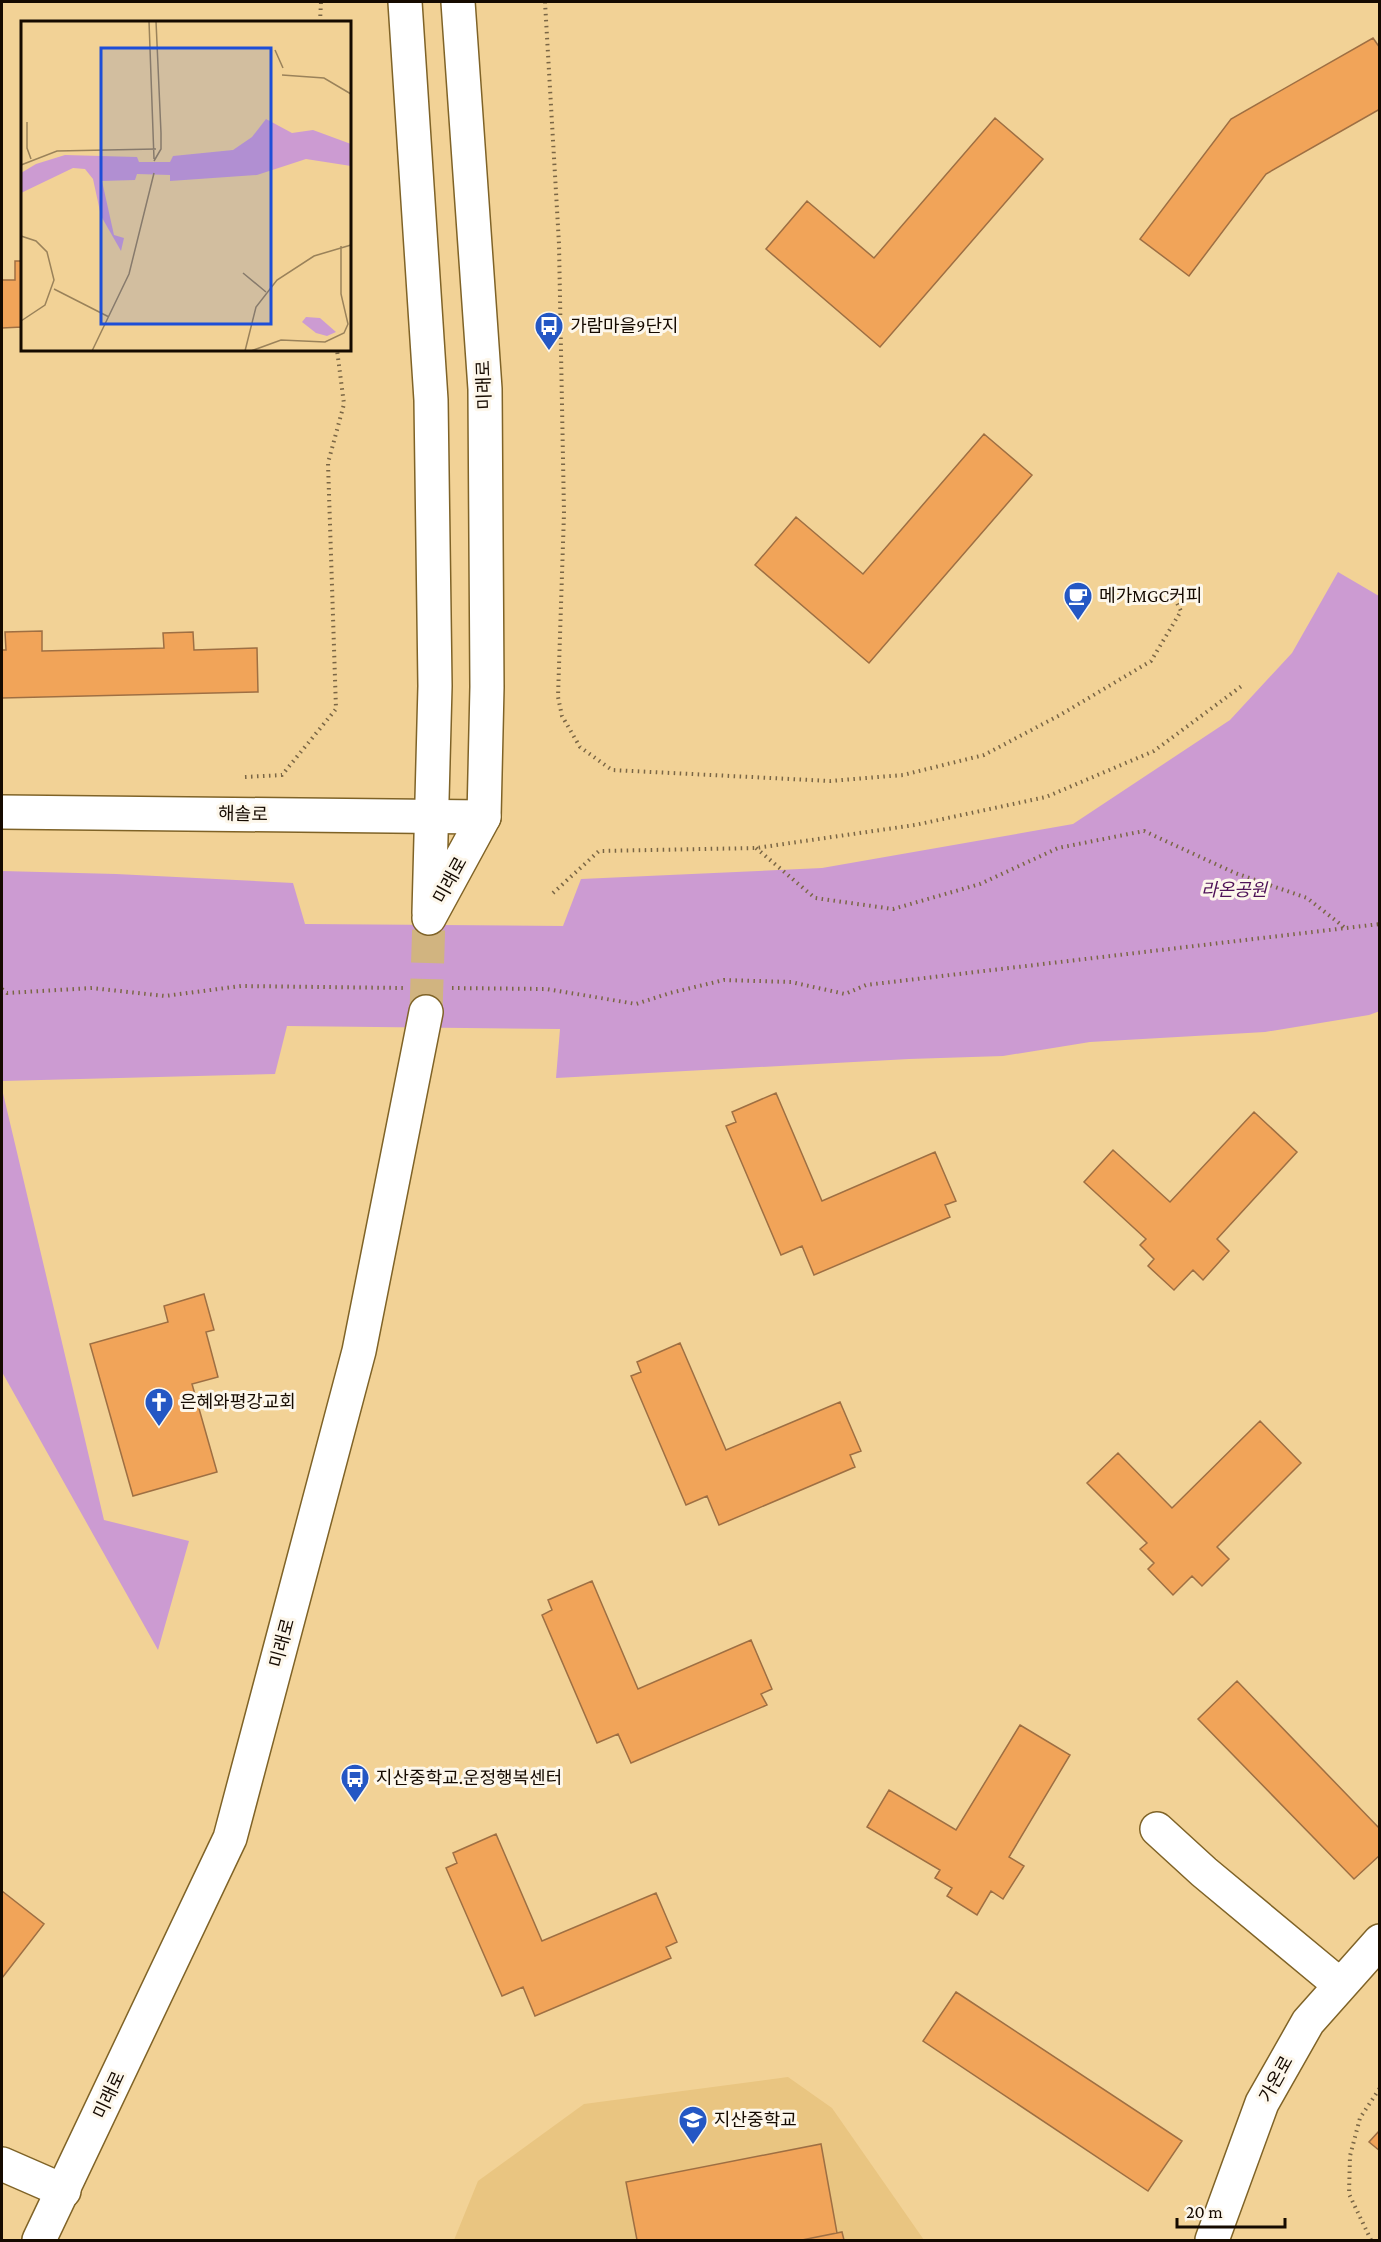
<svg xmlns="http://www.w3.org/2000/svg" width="1381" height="2242" viewBox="0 0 1381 2242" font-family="'Crimson Pro','Noto Sans KR',serif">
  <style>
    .built { fill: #e9c581 }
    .green { fill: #cc9bd2 }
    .building { fill: #f1a459; stroke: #9e6f43; stroke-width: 1.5 }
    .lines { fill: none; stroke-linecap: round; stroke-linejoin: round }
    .major-tunnel { stroke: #d1b480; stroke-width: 33; stroke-dasharray: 33 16; stroke-linecap: butt }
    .minor-casing { stroke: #7f6327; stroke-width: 36 }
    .major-casing { stroke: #7f6327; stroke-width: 36 }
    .path { stroke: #7a6645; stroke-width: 4; stroke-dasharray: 1.5 4.5; stroke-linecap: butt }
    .minor { stroke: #fff; stroke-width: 33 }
    .major { stroke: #fff; stroke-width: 33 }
    .labels { text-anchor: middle; stroke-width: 6; stroke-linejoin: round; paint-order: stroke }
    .poi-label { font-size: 18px; fill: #150a00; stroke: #fdf7eb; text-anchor: start }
    .street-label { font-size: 18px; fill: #150a00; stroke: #fdf7eb }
    .park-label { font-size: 18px; font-style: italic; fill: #4e1157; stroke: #fdf7eb }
    .inset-road { fill: none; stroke: #9a825a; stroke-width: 1.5 }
    .view { fill: #1d4ed8; fill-opacity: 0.15; stroke: #1d4ed8; stroke-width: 3 }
    .inset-edge { fill: none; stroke: #150a00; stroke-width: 3 }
  </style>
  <rect width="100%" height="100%" fill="#f2d296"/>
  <path class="built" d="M788,2077L832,2108L924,2240H454L478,2181L584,2104Z"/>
  <path class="green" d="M1338,572L1379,596L1380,1011L1369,1015L1265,1032L1090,1042L1003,1056L909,1059L556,1078L560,1029L287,1026L275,1074L2,1081V871L116,874L293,883L305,924L563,926L581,879L822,868L1073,824L1230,720L1292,653Z
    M2,1089L104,1520L189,1541L158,1650L2,1372Z"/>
  <path class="building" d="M1373,38L1380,48V109L1266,174L1189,276L1140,239L1231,119Z
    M995,118L1043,159L880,347L766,249L807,201L874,258Z
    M15,261H22V327L2,328V280H15Z
    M984,434L1032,475L869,663L755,565L796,517L863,574Z
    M42,631V651L164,648L163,633L193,632L194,650L257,648L258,692L2,698V650H6L5,632Z
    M776,1093L822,1201L935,1152L956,1201L945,1205L950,1217L814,1275L802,1246L781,1255L726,1126L736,1122L732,1112Z
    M1254,1112L1297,1152L1217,1239L1229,1251L1203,1280L1193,1270L1174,1290L1148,1266L1154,1259L1140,1245L1146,1239L1084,1182L1113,1150L1170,1202Z
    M204,1294L214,1330L206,1332L218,1377L192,1384L217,1472L133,1496L90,1344L168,1322L164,1306Z
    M680,1343L726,1450L840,1402L861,1451L850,1455L855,1467L719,1525L707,1496L686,1505L631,1376L641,1372L637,1362Z
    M1260,1421L1301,1463L1217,1547L1229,1559L1202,1586L1192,1576L1173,1595L1148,1569L1154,1563L1140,1549L1147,1543L1087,1483L1118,1453L1172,1508Z
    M592,1581L638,1689L751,1640L772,1689L761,1694L767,1705L631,1763L618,1734L597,1743L542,1615L552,1610L548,1600Z
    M1237,1681L1380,1829V1855L1354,1879L1198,1719Z
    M1020,1725L1070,1755L1009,1857L1024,1866L1003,1899L991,1891L977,1915L947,1896L952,1888L935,1878L940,1870L867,1827L889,1790L956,1830Z
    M496,1834L542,1941L656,1893L677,1942L666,1947L671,1958L535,2016L523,1987L502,1996L446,1868L457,1863L453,1853Z
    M2,1891L44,1924L2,1978Z
    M956,1992L1182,2141L1148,2191L923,2041Z
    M1380,2130V2151L1369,2142Z
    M821,2144L837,2233L802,2240H637L626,2182Z
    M842,2232L844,2240H802Z"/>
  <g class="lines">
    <path class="major-tunnel" d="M426,1012L429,918"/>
    <g class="minor-casing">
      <path id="minor" d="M2,812L484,817
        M1157,1829L1204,1872L1340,1985
        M2,2164L64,2191
        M1212,2240L1262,2103L1308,2022L1380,1941"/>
    </g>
    <g class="major-casing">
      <path id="major" d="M405,2L431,400L435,686L429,913
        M429,918L484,817L487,687L485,389L458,2
        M39,2240L230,1838L359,1351L426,1012"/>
    </g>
    <path class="path" d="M545,2L559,244L564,513L558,697L562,716L580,747L612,770L830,781L903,775L984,755L1060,715L1151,661L1181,611L1172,593
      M320,22L321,2
      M245,777L282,775L336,709L328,463L344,404L337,350
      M756,848L815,898L893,909L980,884L1058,848L1144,831L1235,873L1307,898L1344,927
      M553,893L599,851L756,848L915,825L1046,797L1154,751L1243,685
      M452,988L547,989L636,1004L670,993L724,980L791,982L845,994L866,985L1380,924
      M2,989L7,993L92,988L165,996L241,986L403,988
      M1371,2240L1349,2194L1350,2156L1360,2118L1380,2088"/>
    <use href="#minor" class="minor"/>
    <use href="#major" class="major"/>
  </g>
  <defs>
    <g id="bus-pin" transform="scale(1.5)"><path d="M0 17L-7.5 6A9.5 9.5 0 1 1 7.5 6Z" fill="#2457c4" stroke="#fdf7eb"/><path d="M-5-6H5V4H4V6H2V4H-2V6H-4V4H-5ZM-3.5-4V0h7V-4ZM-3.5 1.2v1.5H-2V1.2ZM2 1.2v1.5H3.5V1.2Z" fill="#fff"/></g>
    <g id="cafe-pin" transform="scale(1.5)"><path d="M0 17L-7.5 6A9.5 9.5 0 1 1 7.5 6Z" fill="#2457c4" stroke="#fdf7eb"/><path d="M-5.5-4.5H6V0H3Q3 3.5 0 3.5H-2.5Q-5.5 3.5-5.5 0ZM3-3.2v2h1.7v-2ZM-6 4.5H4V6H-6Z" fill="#fff"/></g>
    <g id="church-pin" transform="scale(1.5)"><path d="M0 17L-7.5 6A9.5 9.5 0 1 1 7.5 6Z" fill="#2457c4" stroke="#fdf7eb"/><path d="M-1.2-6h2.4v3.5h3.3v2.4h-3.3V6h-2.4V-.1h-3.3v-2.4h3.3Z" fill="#fff"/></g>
    <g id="school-pin" transform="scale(1.5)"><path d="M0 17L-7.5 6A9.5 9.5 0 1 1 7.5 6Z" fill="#2457c4" stroke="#fdf7eb"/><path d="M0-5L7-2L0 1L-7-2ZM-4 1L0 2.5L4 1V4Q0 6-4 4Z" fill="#fff"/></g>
  </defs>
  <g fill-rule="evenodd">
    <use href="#bus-pin" x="549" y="326"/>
    <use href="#cafe-pin" x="1078" y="596"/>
    <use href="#church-pin" x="159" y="1402"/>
    <use href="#bus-pin" x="355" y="1778"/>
    <use href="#school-pin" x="693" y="2120"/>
  </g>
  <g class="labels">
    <g class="poi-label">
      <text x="570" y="332">가람마을9단지</text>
      <text x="1099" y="602">메가MGC커피</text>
      <text x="180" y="1408">은혜와평강교회</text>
      <text x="376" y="1784">지산중학교.운정행복센터</text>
      <text x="714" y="2126">지산중학교</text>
    </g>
    <g class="street-label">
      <text transform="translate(484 385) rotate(-92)" y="6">미래로</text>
      <text transform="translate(243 814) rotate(1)" y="6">해솔로</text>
      <text transform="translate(450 880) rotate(-61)" y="6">미래로</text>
      <text transform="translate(282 1643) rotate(-75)" y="6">미래로</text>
      <text transform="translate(1276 2079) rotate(-61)" y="6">가온로</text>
      <text transform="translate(109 2095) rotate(-65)" y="6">미래로</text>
    </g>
    <g class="park-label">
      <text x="1234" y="896">라온공원</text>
    </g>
  </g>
  <g transform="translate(21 21)">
    <rect width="330" height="330" fill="#f2d296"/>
    <path d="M245,98L271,112L292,109L330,123V145L285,138L236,154L149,160V154L116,153L114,159L81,160L93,214L103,217L100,230L80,195L72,158L64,148L52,147L0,172V152L15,143L44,134L116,136L118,141H149L152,135L212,129L231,116ZM285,296L299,297L315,311L306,315L295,312L281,301Z" fill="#cc9bd2"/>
    <path class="inset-road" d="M128,0L133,138M254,29L262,47M261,54L303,57L330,73M6,101V127L10,138M133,140L140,128V112L135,0M0,144L36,130L135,128M0,215L15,220L26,231L33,259L24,284L0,300M222,252L245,271M33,268L88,296M71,330L108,253L133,152M224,330L235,286L256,259L293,235L330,224M230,330L260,319L304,321L323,312L327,303L320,273V225"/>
    <path class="view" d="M80,27H250V303H80Z"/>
    <rect width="330" height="330" class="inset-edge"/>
  </g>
  <rect width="1381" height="2242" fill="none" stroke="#150a00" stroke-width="6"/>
  <path d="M1177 2218v9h108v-9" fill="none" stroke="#150a00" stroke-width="3"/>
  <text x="1186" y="2218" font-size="18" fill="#150a00" stroke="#fdf7eb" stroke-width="4.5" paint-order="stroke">20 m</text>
</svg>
